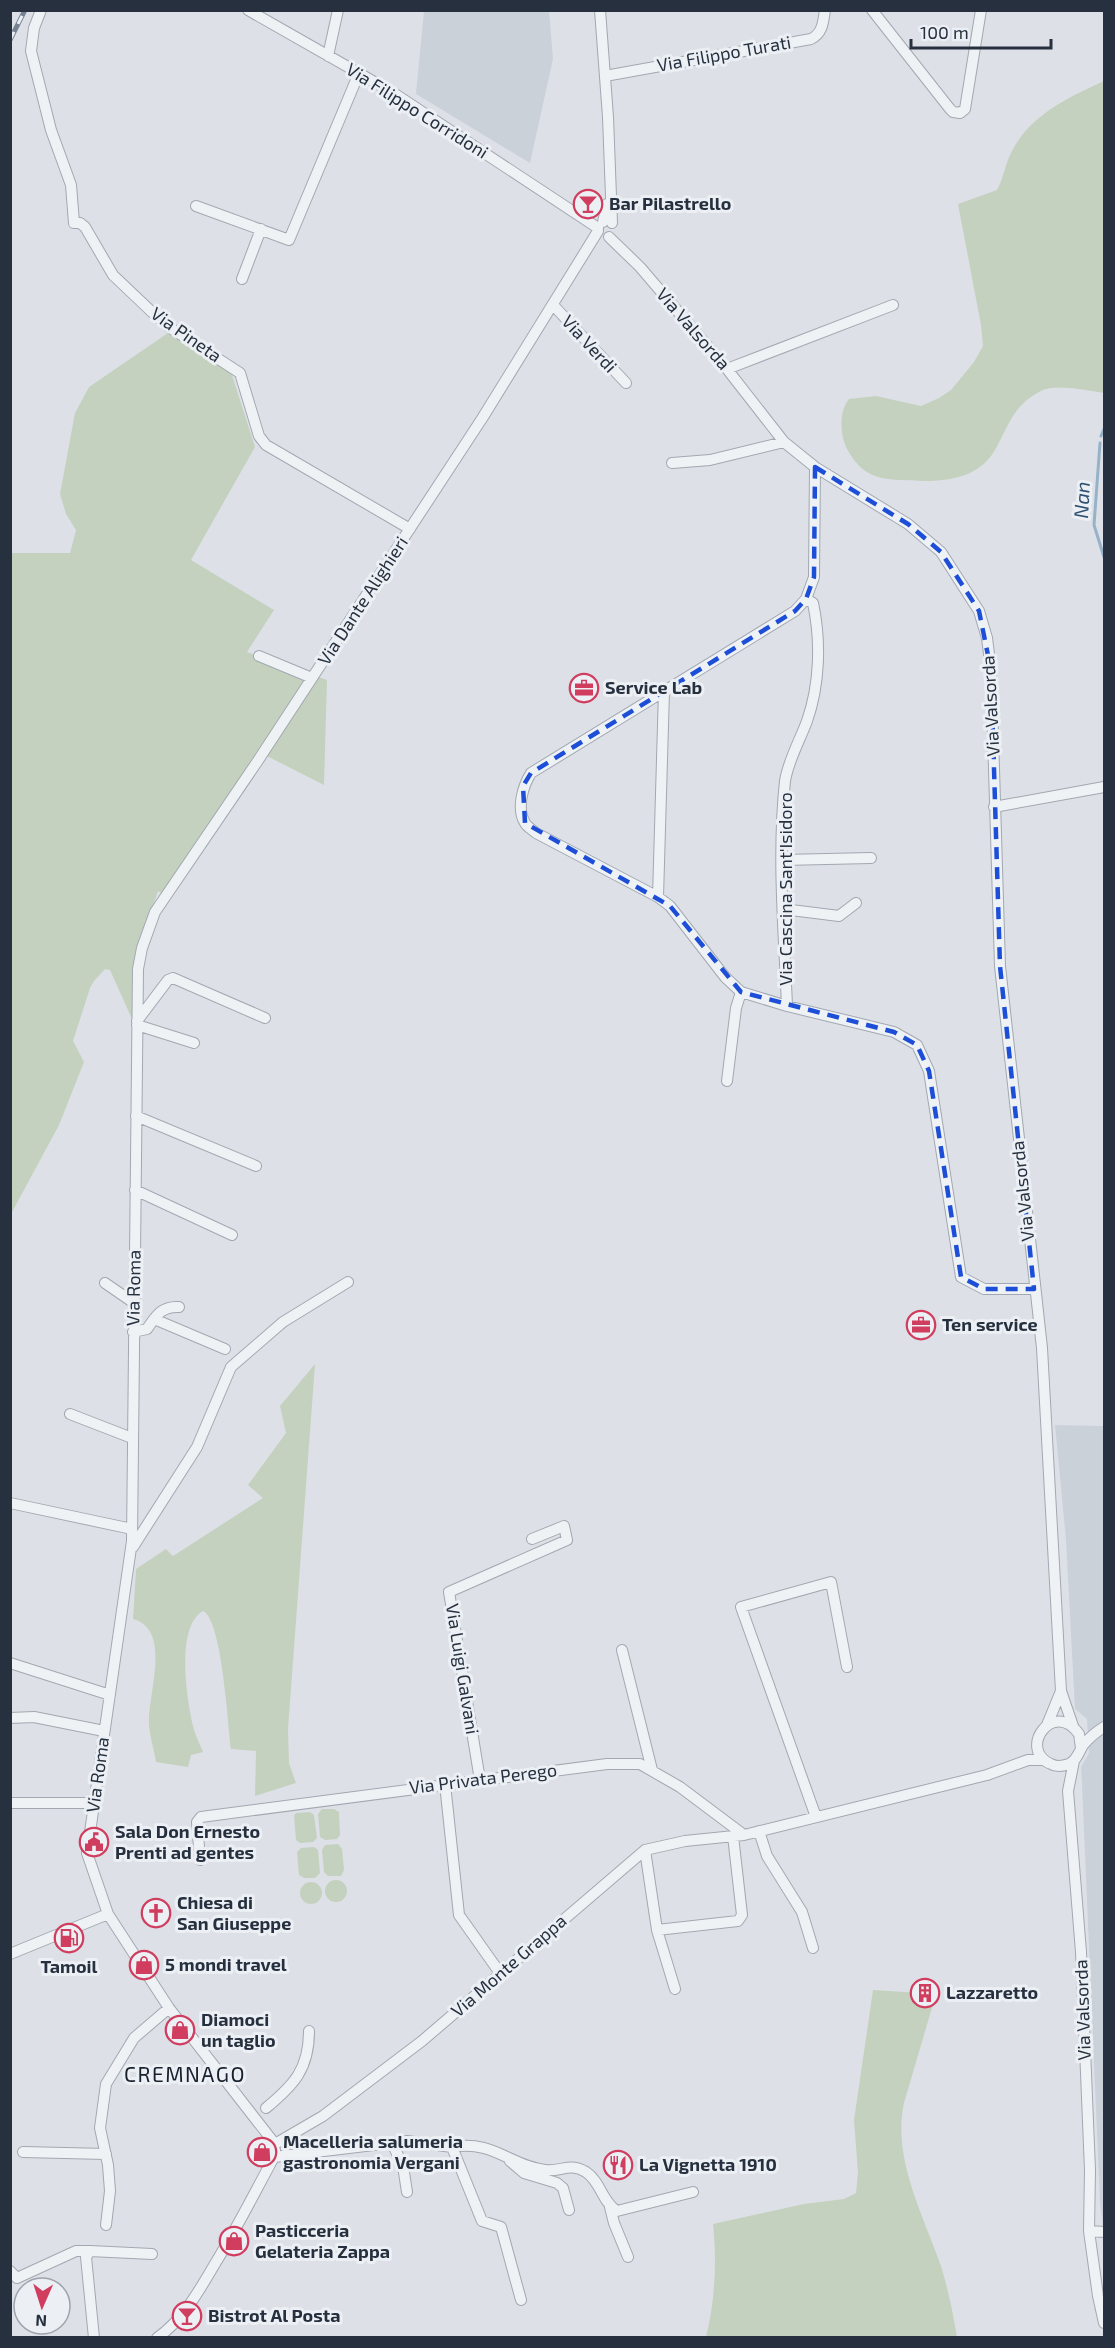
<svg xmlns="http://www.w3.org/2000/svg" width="1115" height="2348" viewBox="0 0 1115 2348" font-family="'Exo 2',sans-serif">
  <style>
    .built { fill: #cbd1d9 }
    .green { fill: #c4d1be }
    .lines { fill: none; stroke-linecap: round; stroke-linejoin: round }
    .stream { stroke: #96b2c8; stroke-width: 3 }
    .minor-casing { stroke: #a2a8b1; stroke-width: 12 }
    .minor { stroke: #eff2f5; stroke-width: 10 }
    .rail-casing { stroke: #768291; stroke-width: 5 }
    .rail { stroke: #ecf0f5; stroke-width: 3; stroke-dasharray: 9; stroke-linecap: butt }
    .marked { fill: none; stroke: #1d4ed8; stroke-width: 4.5; stroke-dasharray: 12 8; stroke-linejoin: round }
    .labels { text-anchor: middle; stroke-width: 6; stroke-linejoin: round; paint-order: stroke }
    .street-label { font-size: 18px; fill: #26303e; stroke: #ecf0f5 }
    .poi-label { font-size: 18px; font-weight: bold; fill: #26303e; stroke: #ecf0f5; text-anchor: start }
    .water-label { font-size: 20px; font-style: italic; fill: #2f5272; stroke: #ecf0f5 }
    .quarter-label { font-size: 21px; letter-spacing: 1.5px; fill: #18212e; stroke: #ecf0f5 }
  </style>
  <rect width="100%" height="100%" fill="#dde1e7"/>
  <path class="built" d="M424,11H549L553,59L530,163L416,94Z
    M1055,1425L1104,1426V2235L1100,2202L1082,1784L1081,1767L1089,1753L1087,1719L1075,1709L1066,1540Z"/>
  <path class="green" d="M1104,81V393C1089,391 1056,383 1041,391C1013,405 1009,425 995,450C975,484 934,482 900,480C873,479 859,472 846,447C840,433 839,411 849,399L876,396L921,406L939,398L951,390L974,362L983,346L981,325L958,204L997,190C1004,178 1005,163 1012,151C1030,115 1069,97 1104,81Z
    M168,333L194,348L232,375L255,447L191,560L274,610L247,652L327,680L324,785L257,751L164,895L158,891L142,937L134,968L132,1019L110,970L105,969L94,981L90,988L73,1041L84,1062L59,1125L11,1214V553H70L76,530L66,514L60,494L75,413L89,387Z
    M315,1364L288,1729L289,1763L296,1783L255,1796L256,1751L231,1749C228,1726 222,1619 203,1611C175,1627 187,1700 193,1726C195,1735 200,1744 203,1752L191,1755L188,1767L156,1762C154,1750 150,1737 149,1725C147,1695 173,1630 133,1619L136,1569L166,1549L173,1556L263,1498L248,1485L286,1433L280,1406Z
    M322,1809H334L339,1812L340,1835L337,1839L325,1840L320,1837L318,1814Z
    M310,1812L314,1815L317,1838L313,1842L300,1843L296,1840L294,1816L296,1813Z
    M338,1844L342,1849L344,1870L341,1876H328L324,1872L322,1850L325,1845Z
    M314,1847L318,1850L320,1873L315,1878H304L299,1875L297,1852L301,1848Z
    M325 1891a11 11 0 1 1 22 0a11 11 0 1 1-22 0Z
    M300 1893a11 11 0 1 1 22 0a11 11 0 1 1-22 0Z
    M873,1990L936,1994L904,2103C892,2158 923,2214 941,2266C948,2289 953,2313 957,2337H706C715,2301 717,2262 713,2224L804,2204L844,2199L856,2193L858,2173L854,2120Z"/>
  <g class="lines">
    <path class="stream" d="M1101,436L1104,429
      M1100,443L1094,525L1104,557"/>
    <g class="minor-casing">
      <path id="minor" d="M41,10L34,28L31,51L51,130L71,185L74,223H80L85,227L113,275L153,313L169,327L240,373L259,436L266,445L410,529
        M248,10L392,92L598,228
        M600,10L608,117L612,223
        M872,10L950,109L953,112L960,113L965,109L981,10
        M328,56L338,10
        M605,76L811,39C823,33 823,22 825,10
        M196,206L289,240L359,73
        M603,222L607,204
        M609,237L640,267L727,369L784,442L815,467L908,524L941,552L979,611L987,638L991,670L1000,966L1042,1348L1061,1691L1073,1726
        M242,279L261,229
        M553,305L626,383
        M727,369L893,305
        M672,463L710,460L784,442
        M806,599L795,611L531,773C523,786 516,808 525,823C527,827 533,830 536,833L658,897L670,906L725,977L741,992L787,1006L894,1032L917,1045L929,1071L961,1277L984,1289H1034
        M259,656L312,678
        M994,807L1104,787
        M782,860L871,858
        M658,897L664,691
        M783,909L839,916L856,903
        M787,1006C784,932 777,855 785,781C788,761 800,740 807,721C820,684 821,641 813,603L806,599L814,577L815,467
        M137,1021L168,980L173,978L265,1018
        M137,1025L194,1043
        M727,1081L736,1008L741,992
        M136,1116L256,1166
        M135,1190L232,1235
        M105,1283L134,1303
        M154,1319L225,1349
        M133,1332L147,1329C156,1316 161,1306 179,1307
        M70,1414L132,1438
        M10,1503L132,1529
        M133,1547L197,1447L231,1367L283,1322L348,1282
        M622,1650L652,1770
        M10,1663L110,1695
        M10,1718L34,1717L104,1731
        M1047,1725L1061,1691
        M1081,1748L1079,1734C1053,1698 1017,1750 1051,1764C1056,1767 1063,1766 1069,1764C1077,1760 1079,1752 1083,1745C1089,1738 1096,1732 1104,1727
        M1074,1761L1068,1791L1081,1952L1090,2170L1089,2231L1098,2296L1104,2323
        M480,1780L449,1592L567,1540L564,1526L532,1539
        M445,1784L459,1915L500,1973
        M10,1803H94
        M816,1817L741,1607L831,1582L847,1667
        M759,1831L767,1856L802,1912L813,1948
        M645,1850L657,1930L738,1921L742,1915L733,1836
        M200,1860L197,1822L201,1817L607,1764H640L680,1787L744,1835
        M657,1930L675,1989
        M10,1954L108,1914
        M266,2108C294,2085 309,2069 309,2031
        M392,2143L403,2166L407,2192
        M275,2144L169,2008L108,1914L87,1853L132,1541L138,969L142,948L155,912L257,762L483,417L598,231
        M275,2144L323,2116L422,2041L645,1850L685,1841L744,1835L987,1775L1028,1760H1044
        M452,2147C494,2140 508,2165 545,2170C562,2172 569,2162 586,2172C601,2182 602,2202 617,2211L693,2192
        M23,2152L106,2154
        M274,2157L407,2141L452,2147L482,2221L501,2227L521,2300
        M510,2161L524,2173L557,2183L563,2188L569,2210
        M610,2207L614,2223L628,2257
        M106,2225L110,2191L108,2165L100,2128L106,2084L134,2038L169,2008
        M1089,2231L1104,2232
        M10,2271L17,2278L76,2251H90
        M94,2338L86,2257L90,2251L152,2254
        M157,2338C184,2319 200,2289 216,2262C237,2228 255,2192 274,2157L275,2150"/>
    </g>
    <use href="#minor" class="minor"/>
    <g class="rail-casing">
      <path id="rail" d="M10,40L25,10"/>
    </g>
    <use href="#rail" class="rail"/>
  </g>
  <path class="marked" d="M815,467L908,524L941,552L979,611L991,670L1000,966L1034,1289H984L961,1277L929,1071L917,1045L894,1032L741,992L670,906L525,823L523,786L531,773L795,611L806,599L814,577Z"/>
  <defs>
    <g id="bar-ring" transform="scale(1.5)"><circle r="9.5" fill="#ecf0f5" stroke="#d03d5e" stroke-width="1.5"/><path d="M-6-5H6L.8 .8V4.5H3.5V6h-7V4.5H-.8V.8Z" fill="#d03d5e"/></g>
    <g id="office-ring" transform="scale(1.5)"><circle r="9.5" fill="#ecf0f5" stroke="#d03d5e" stroke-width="1.5"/><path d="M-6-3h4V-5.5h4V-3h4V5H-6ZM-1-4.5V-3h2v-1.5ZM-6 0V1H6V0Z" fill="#d03d5e"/></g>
    <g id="civic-ring" transform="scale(1.5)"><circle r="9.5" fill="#ecf0f5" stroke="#d03d5e" stroke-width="1.5"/><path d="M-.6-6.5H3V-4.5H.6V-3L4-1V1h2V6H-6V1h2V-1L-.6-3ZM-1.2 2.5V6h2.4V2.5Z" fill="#d03d5e"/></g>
    <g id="church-ring" transform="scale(1.5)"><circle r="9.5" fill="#ecf0f5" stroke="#d03d5e" stroke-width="1.5"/><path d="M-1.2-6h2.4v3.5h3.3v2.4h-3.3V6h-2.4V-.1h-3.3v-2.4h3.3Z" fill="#d03d5e"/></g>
    <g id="fuel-ring" transform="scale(1.5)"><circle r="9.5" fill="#ecf0f5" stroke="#d03d5e" stroke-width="1.5"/><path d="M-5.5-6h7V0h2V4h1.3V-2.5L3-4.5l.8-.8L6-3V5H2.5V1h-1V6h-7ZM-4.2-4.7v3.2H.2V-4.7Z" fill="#d03d5e"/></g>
    <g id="shop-ring" transform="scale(1.5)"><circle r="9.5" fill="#ecf0f5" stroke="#d03d5e" stroke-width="1.5"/><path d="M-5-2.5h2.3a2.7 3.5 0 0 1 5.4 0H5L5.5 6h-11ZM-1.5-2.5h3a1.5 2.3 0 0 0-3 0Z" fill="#d03d5e"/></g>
    <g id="building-ring" transform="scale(1.5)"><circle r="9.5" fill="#ecf0f5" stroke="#d03d5e" stroke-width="1.5"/><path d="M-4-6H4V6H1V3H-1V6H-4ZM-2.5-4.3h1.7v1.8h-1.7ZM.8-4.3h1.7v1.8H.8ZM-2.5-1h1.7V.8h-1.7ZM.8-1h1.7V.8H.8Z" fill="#d03d5e"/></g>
    <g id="restaurant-ring" transform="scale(1.5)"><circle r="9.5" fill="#ecf0f5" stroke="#d03d5e" stroke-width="1.5"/><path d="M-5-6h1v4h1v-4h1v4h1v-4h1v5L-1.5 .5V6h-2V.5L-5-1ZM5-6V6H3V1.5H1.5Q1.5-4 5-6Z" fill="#d03d5e"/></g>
  </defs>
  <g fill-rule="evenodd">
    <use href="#bar-ring" x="588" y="204"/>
    <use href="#office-ring" x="584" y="688"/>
    <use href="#office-ring" x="921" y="1325"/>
    <use href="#civic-ring" x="94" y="1842"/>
    <use href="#church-ring" x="156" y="1913"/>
    <use href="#fuel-ring" x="69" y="1938"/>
    <use href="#shop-ring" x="144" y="1965"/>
    <use href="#building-ring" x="925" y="1993"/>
    <use href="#shop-ring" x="180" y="2030"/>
    <use href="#shop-ring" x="262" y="2152"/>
    <use href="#restaurant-ring" x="618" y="2165"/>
    <use href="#shop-ring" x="234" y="2241"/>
    <use href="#bar-ring" x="187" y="2316"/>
  </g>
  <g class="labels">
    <g class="street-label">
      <text transform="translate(724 54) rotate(-10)" y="6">Via Filippo Turati</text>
      <text transform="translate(417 111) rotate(32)" y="6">Via Filippo Corridoni</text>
      <text transform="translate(693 329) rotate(49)" y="6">Via Valsorda</text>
      <text transform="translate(186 335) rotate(35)" y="6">Via Pineta</text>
      <text transform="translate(589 344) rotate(47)" y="6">Via Verdi</text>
      <text transform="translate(363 601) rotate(-57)" y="6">Via Dante Alighieri</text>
      <text transform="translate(991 706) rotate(-93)" y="6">Via Valsorda</text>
      <text transform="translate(786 889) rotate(-90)" y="6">Via Cascina Sant'Isidoro</text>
      <text transform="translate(1023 1191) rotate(-96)" y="6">Via Valsorda</text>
      <text transform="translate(134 1288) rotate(-89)" y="6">Via Roma</text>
      <text transform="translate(462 1669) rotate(81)" y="6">Via Luigi Galvani</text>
      <text transform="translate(98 1775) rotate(-82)" y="6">Via Roma</text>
      <text transform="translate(483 1779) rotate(-7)" y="6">Via Privata Perego</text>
      <text transform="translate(509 1966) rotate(-41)" y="6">Via Monte Grappa</text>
      <text transform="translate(1083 2010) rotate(-92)" y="6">Via Valsorda</text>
    </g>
    <g class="poi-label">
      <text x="609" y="210">Bar Pilastrello</text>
      <text x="605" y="694">Service Lab</text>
      <text x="942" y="1331">Ten service</text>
      <text x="115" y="1838">Sala Don Ernesto<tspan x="115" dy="21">Prenti ad gentes</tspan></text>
      <text x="177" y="1909">Chiesa di<tspan x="177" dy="21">San Giuseppe</tspan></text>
      <text x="165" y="1971">5 mondi travel</text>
      <text x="69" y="1973" text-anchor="middle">Tamoil</text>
      <text x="946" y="1999">Lazzaretto</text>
      <text x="201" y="2026">Diamoci<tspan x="201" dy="21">un taglio</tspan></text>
      <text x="283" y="2148">Macelleria salumeria<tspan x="283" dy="21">gastronomia Vergani</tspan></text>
      <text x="639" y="2171">La Vignetta 1910</text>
      <text x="255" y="2237">Pasticceria<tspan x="255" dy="21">Gelateria Zappa</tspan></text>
      <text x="208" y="2322">Bistrot Al Posta</text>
    </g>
    <g class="water-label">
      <text transform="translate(1082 500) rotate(-87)" y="7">Nan</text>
    </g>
    <g class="quarter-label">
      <text x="185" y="2082">CREMNAGO</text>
    </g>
  </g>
  <rect width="1115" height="2348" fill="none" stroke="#26303e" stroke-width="24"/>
  <g transform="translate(42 2306) rotate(183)"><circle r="28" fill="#ecf0f5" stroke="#9da3ac" stroke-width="1.5"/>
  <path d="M0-4.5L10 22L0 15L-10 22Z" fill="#d03d5e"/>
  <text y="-9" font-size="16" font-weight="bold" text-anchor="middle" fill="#26303e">N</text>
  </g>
  <path d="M911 39v9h140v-9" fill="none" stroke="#26303e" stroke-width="3"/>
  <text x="920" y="39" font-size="18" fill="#26303e" stroke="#ecf0f5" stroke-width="4.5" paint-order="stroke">100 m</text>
</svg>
